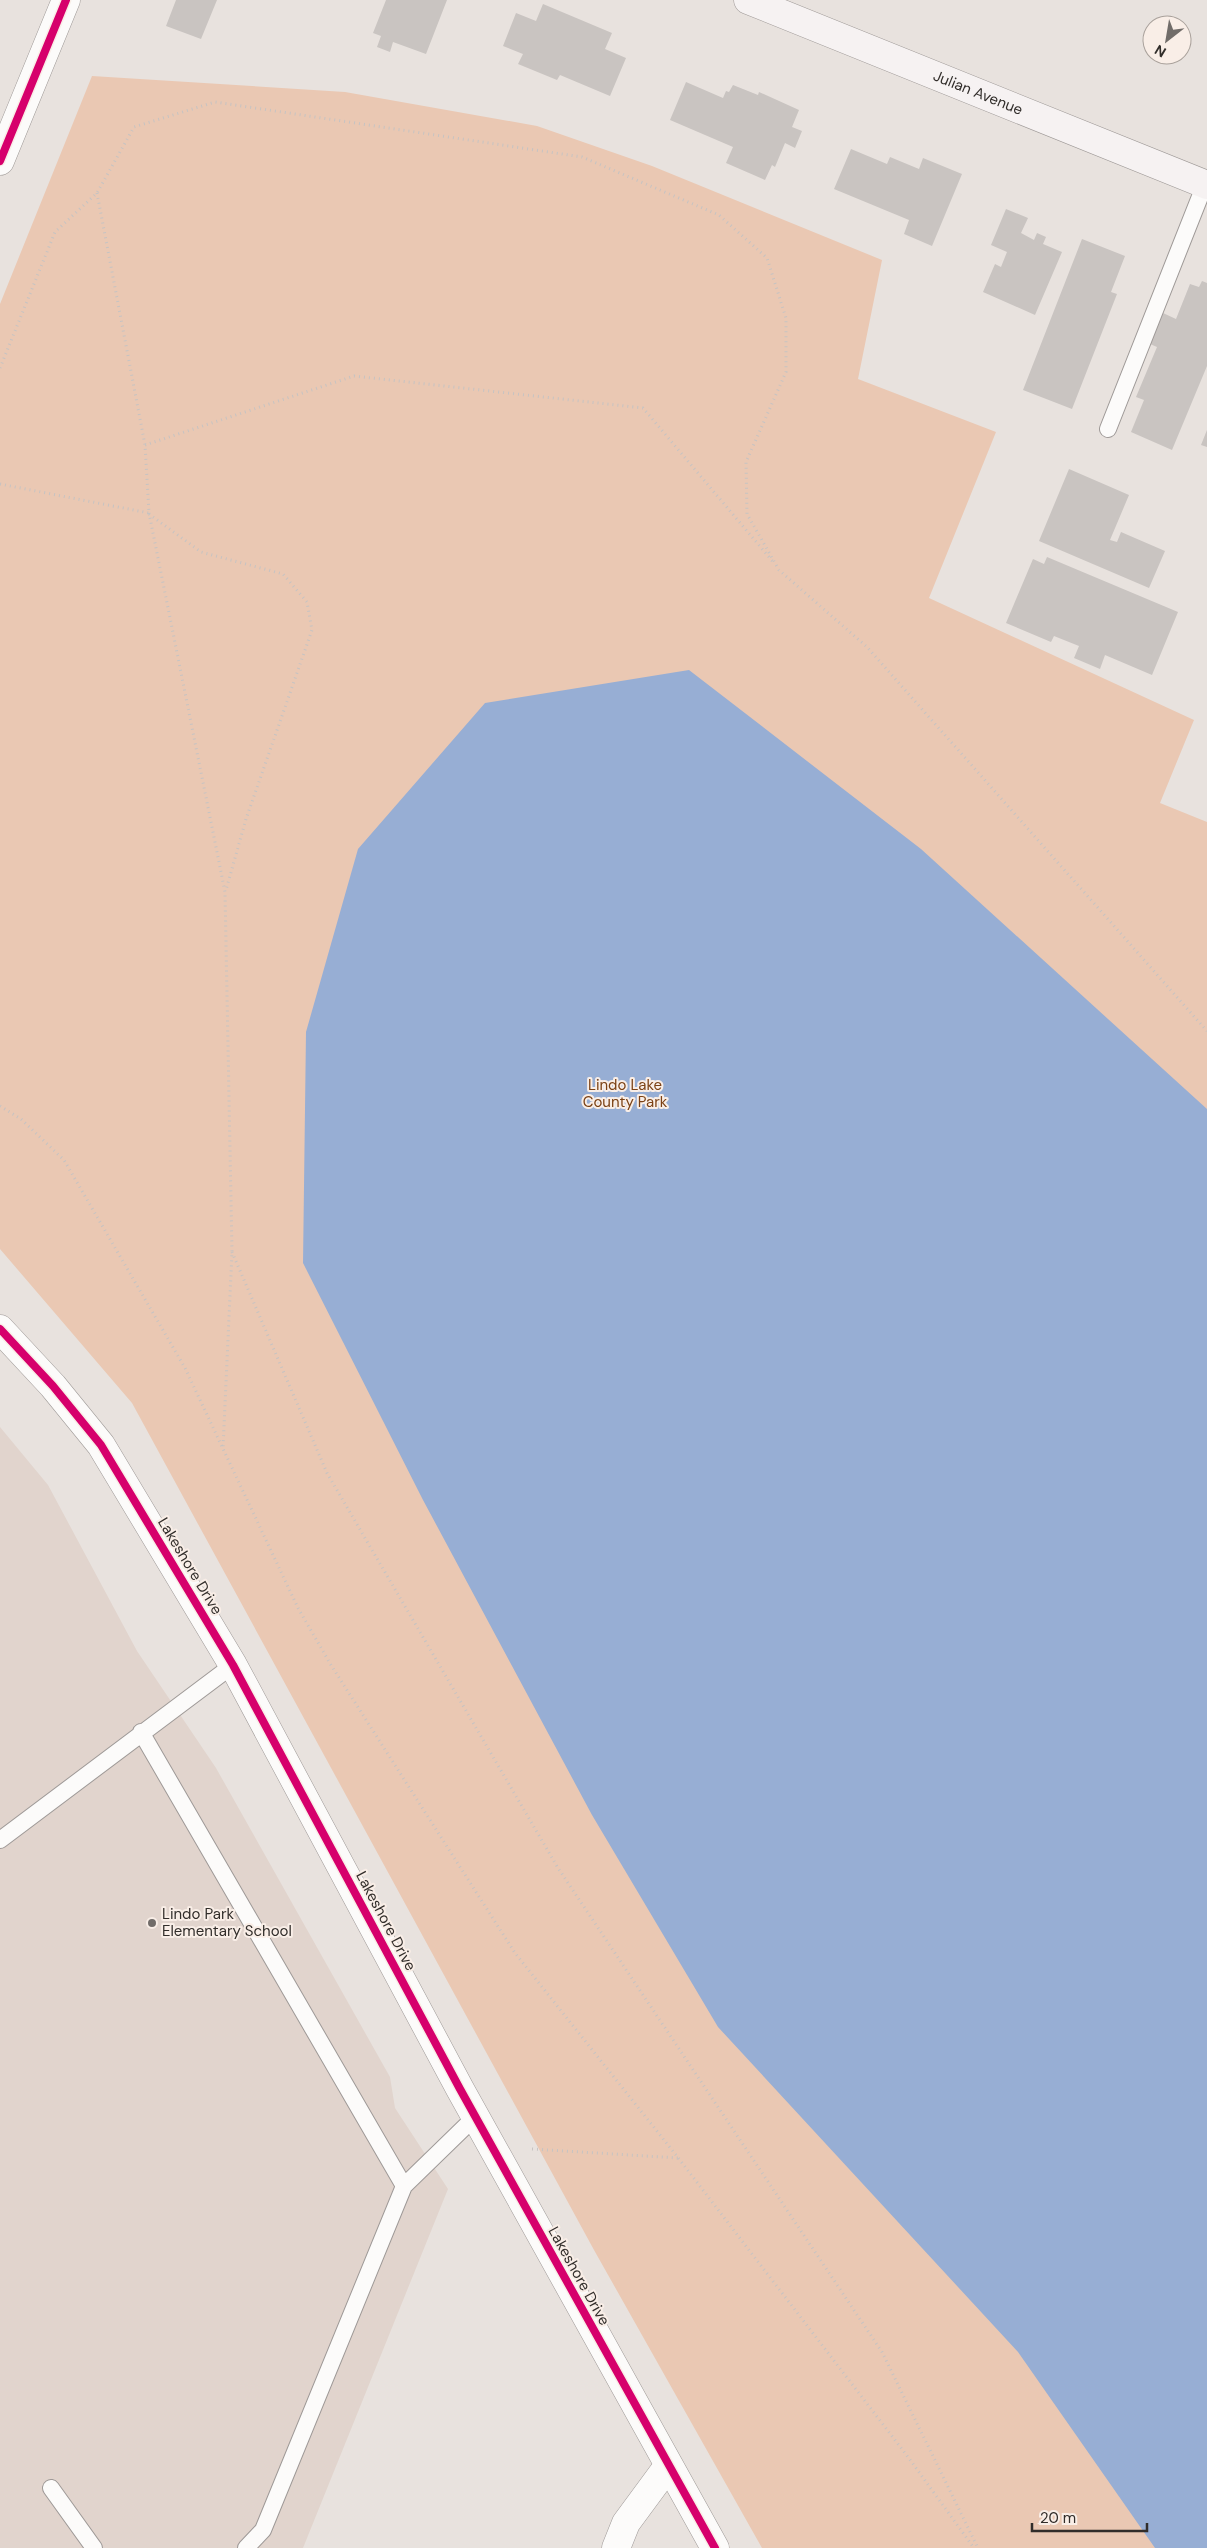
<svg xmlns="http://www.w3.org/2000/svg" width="1207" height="2548" viewBox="0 0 1207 2548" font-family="'DM Sans',sans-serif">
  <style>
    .built { fill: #e1d4cd }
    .green { fill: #eac8b3 }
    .water { fill: #97aed4 }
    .building { fill: #c9c4c1 }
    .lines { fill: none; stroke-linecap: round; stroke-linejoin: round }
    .service-casing { stroke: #9e9997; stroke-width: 18 }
    .minor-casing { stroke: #9e9997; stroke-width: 29 }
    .tertiary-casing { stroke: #9e9997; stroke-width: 29 }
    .secondary-casing { stroke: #9e9997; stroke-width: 29 }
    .path { stroke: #c6c3c2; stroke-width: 3; stroke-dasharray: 1 4; stroke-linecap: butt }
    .service { stroke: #fcfbfa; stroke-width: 16 }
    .minor { stroke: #fcfbfa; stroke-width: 28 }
    .tertiary { stroke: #fcfbfa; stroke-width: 28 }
    .secondary { stroke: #f6f2f2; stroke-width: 28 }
    .cycleway-casing { stroke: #f9eee7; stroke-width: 11 }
    .cycleway { stroke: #d6006c; stroke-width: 8 }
    .poi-dot { fill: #716c69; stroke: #f9eee7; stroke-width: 2 }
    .labels { text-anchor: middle; stroke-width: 4; stroke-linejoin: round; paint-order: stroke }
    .street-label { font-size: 15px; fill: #312d2a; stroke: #f9eee7 }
    .park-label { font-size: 15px; fill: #7b4114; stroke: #f9eee7 }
    .poi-label { font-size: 15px; fill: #312d2a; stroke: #f9eee7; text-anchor: start }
  </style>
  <rect width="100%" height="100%" fill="#e8e2de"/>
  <path class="built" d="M0,1427L48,1485L137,1651L216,1768L390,2077L395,2108L448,2189L303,2548H0Z"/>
  <path class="green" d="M92,76L345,92L537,126L652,166L882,260L858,379L996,432L929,598L1194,720L1160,803L1207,822V2548H762L594,2250L132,1403L0,1249V304Z"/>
  <path class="water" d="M689,670L921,849L1207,1109V2548H1155L1018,2352L718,2027L592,1815L423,1500L303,1263L306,1032L358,849L485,703Z"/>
  <path class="building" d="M176,0H217L201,39L166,26Z
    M386,0H447L426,54L393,42L390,52L377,47L381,36L373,33Z
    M543,4L612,33L605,49L626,58L610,96L560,75L557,80L518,64L523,54L503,46L516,13L536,21Z
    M686,82L723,98L726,91L729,92L733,85L758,95L759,92L799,110L792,127L802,131L795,148L785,143L775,167L772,165L765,180L726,163L733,147L670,120Z
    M851,149L887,164L890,157L919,169L923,158L962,174L932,246L904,234L909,220L834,189Z
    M1006,209L1028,218L1021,233L1034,240L1037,233L1046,237L1043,244L1062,252L1035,315L983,292L995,264L1001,267L1007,252L991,245Z
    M1082,239L1125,256L1111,292L1117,294L1072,409L1023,390Z
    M1202,281L1207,283V366L1172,450L1131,432L1144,400L1136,397L1157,347L1150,344L1163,313L1176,319L1190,284L1199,287Z
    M1207,430V447L1201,445Z
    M1069,469L1129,495L1110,540L1117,542L1121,532L1165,551L1149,588L1039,541Z
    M1047,557L1178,612L1152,675L1105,655L1100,669L1074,658L1079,646L1054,636L1051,642L1006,623L1033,559L1044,564Z"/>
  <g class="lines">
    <g class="service-casing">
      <path id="service" d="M1108,429L1205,184
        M141,1732L404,2186L475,2117
        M0,1840L233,1665
        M51,2488L94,2548
        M246,2548L263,2530L404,2186"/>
    </g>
    <g class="minor-casing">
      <path id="minor" d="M616,2548L626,2523L668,2466"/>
    </g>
    <g class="tertiary-casing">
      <path id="tertiary" d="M0,161L66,0
        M0,1329L53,1386L101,1445L233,1665L460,2089L715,2548"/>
    </g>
    <g class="secondary-casing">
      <g id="secondary">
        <path id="s1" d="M748,0L1207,185"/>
      </g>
    </g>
    <path class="path" d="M97,193L145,445
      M0,368L55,232L97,193L134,127L215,102L582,157L719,215L767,258L786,318V372L746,462L747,514L779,570L867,647L1207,1031
      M0,484L149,513L145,445L354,376L643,408L774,563
      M149,513L225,892L232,1252L223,1448
      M149,514L201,552L283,574L307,602L312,630L246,819L226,890
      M0,1106L21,1119L64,1160L185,1368L298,1608L331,1665L515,1953L676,2155L908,2457L974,2548
      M232,1252L327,1473L558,1868L882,2352L978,2548
      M532,2149L678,2158"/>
    <use href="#service" class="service"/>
    <use href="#minor" class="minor"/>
    <use href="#tertiary" class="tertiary"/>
    <use href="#secondary" class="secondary"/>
    <g class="cycleway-casing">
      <path id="cycleway" d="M0,161L66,0
        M0,1329L53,1386L101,1445L233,1665L460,2089L715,2548"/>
    </g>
    <use href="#cycleway" class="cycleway"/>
  </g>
  <circle class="poi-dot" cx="152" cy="1923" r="5"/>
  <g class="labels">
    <g class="street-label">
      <text dy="5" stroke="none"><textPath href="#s1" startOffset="248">Julian Avenue</textPath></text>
      <text transform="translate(190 1566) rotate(59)" y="5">Lakeshore Drive</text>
      <text transform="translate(386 1921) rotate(62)" y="5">Lakeshore Drive</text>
      <text transform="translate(579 2276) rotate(61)" y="5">Lakeshore Drive</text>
    </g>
    <g class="park-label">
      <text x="625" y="1090">Lindo Lake<tspan x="625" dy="17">County Park</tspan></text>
    </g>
    <g class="poi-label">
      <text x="162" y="1919">Lindo Park<tspan x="162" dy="17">Elementary School</tspan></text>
    </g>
  </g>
  <g transform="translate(1167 40) rotate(211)"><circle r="24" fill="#f9eee7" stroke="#a9a19b"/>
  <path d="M0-4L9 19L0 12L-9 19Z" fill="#716c69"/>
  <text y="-8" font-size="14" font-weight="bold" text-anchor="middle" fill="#312d2a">N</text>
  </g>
  <path d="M1032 2523v8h115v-8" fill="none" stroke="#312d2a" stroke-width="2.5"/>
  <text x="1040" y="2523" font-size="15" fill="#312d2a" stroke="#f9eee7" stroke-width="4" paint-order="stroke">20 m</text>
</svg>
